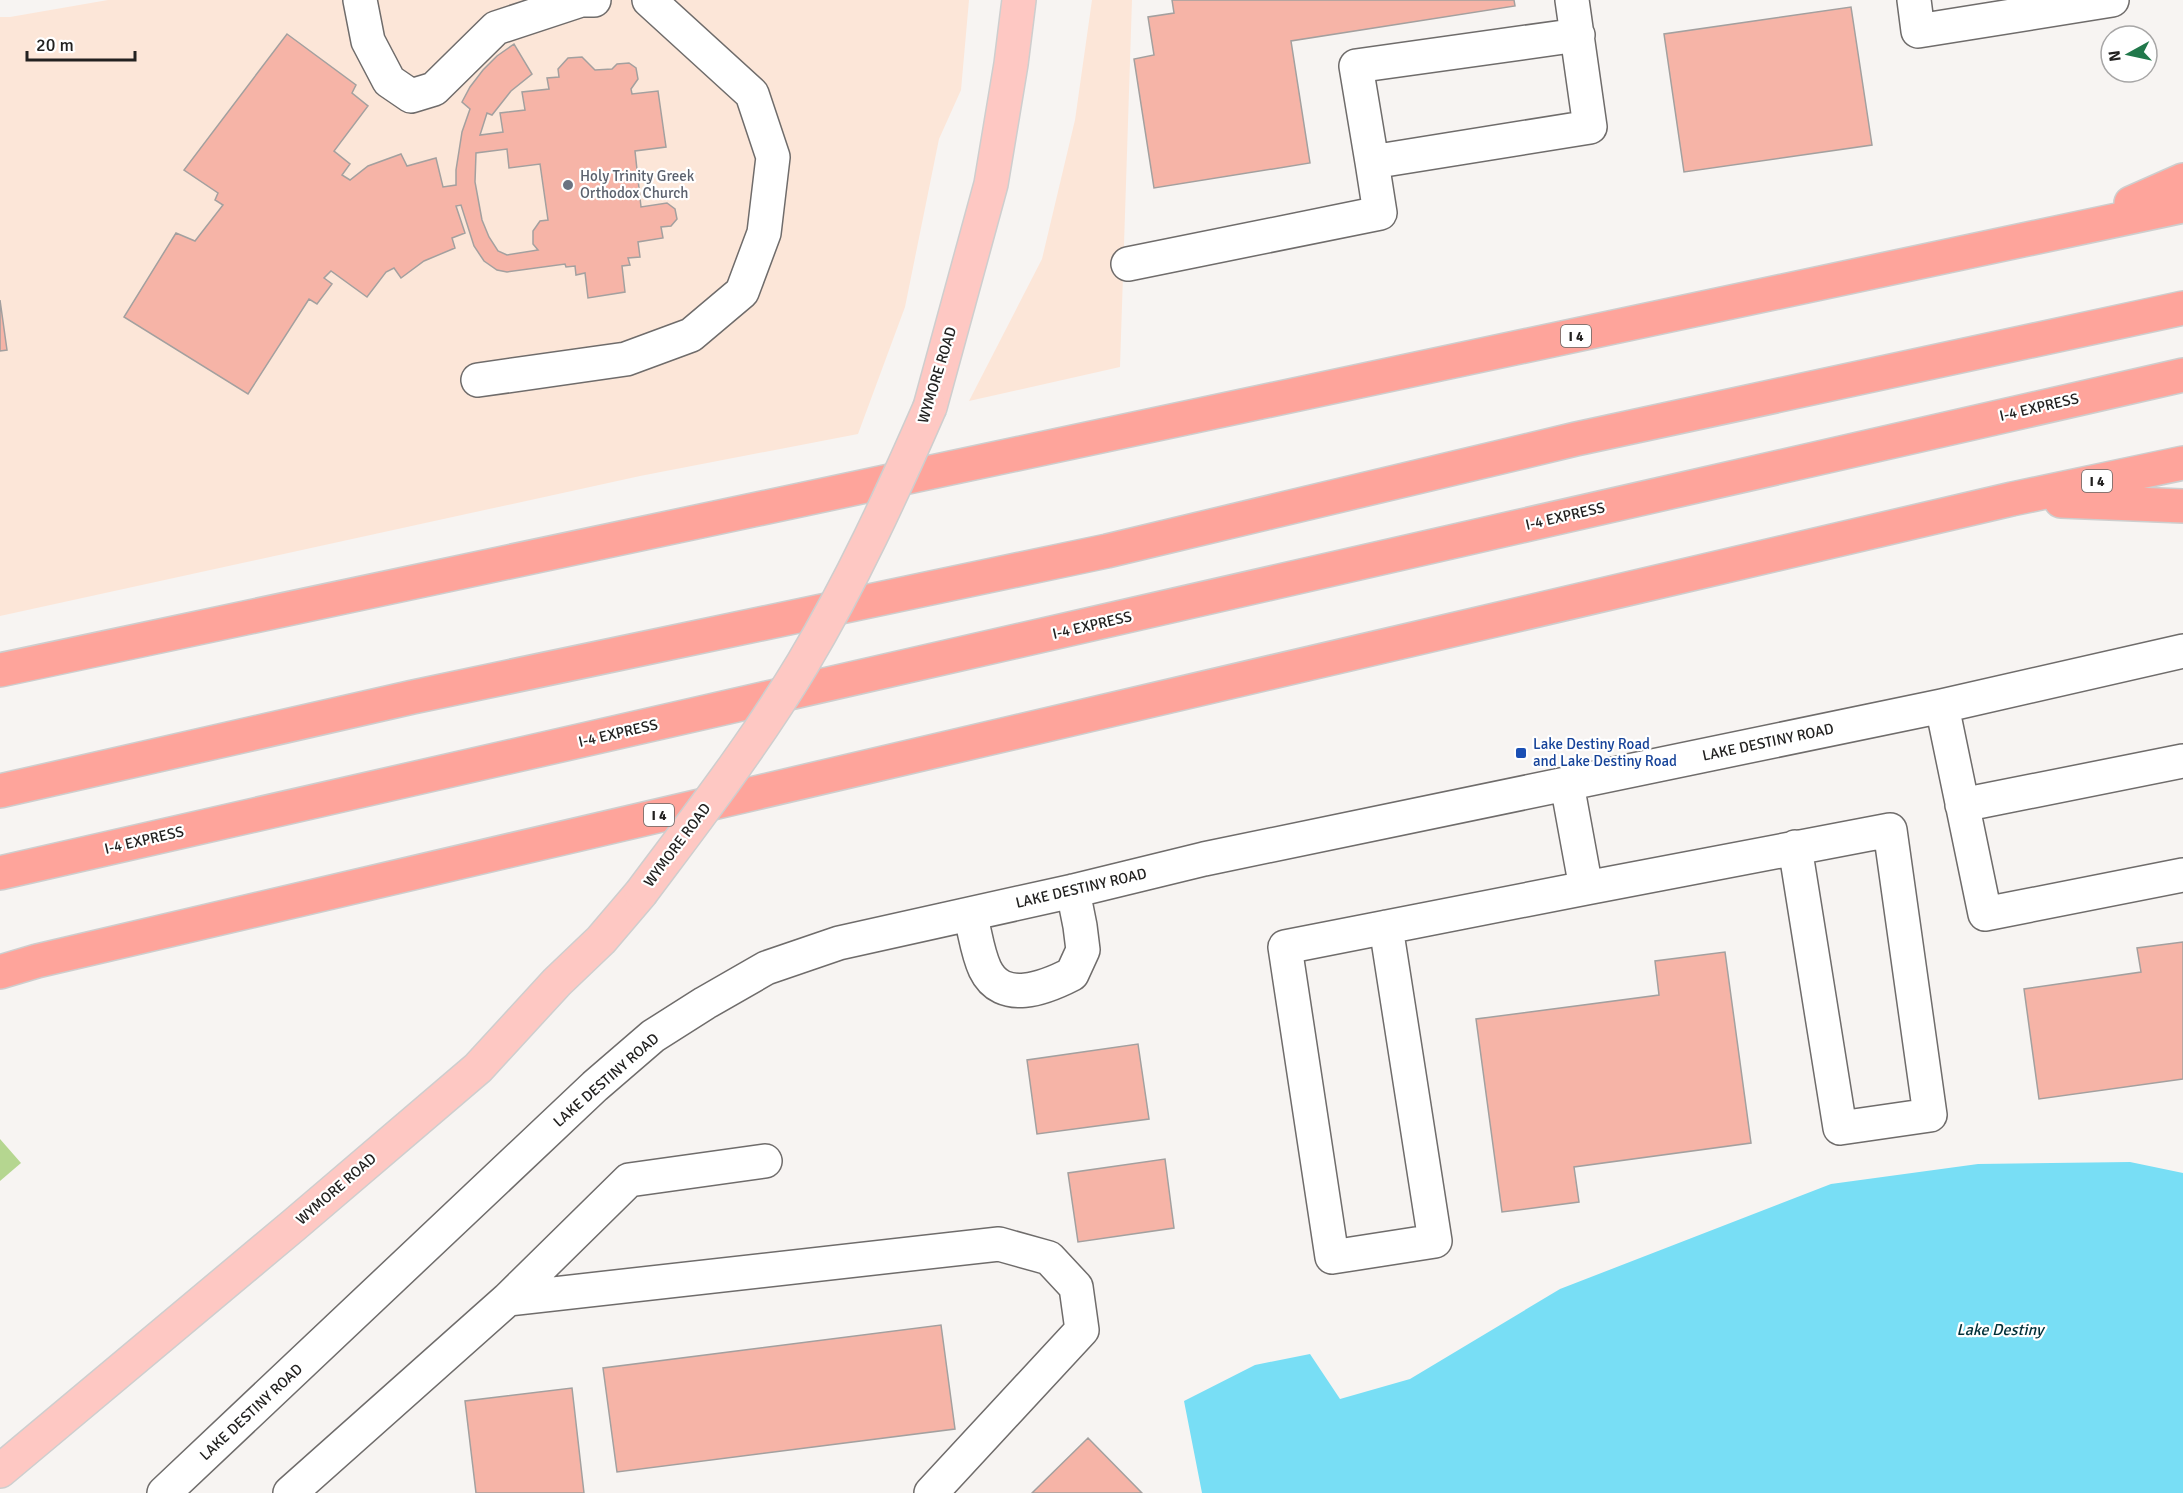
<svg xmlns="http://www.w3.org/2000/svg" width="2183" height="1493" viewBox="0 0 2183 1493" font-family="Signika,sans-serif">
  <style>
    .commercial { fill: #fce6d8 }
    .green { fill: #b5d690 }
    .water { fill: #78def5 }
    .building { fill: #f6b4a7; stroke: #a3a09f; stroke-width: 1.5; fill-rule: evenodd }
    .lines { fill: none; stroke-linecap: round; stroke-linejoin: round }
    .minor-casing { stroke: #6f6c6b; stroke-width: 36 }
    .major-casing { stroke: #cecece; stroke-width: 36 }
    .highway-casing { stroke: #cecece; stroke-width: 36 }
    .minor { stroke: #fff; stroke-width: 33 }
    .major { stroke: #fec8c3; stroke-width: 33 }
    .highway { stroke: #fea49b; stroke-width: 33 }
    .major-bridge-casing { stroke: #cecece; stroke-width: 36; stroke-linecap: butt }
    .major-bridge { stroke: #fec8c3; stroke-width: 33 }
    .worship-dot { fill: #6b7280; stroke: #fff; stroke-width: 2 }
    .transit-dot { fill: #1a4fb4; stroke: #fff; stroke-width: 2 }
    .labels { text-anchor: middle; stroke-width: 4.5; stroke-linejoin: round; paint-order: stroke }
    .shield { fill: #fff; stroke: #646463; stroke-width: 1.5 }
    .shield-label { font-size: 14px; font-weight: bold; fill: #222120 }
    .worship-label { font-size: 15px; fill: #5b616d; stroke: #fff; text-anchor: start }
    .street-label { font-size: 15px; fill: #222120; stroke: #fff }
    .transit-label { font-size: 15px; fill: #164399; stroke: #fff; text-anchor: start }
    .water-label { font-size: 16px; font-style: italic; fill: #00313a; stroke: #fff }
  </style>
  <rect width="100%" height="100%" fill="#f7f4f2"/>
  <path class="commercial" d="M108,0H969L961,90L939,139L905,307L858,434L640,476L0,616V17H10Z
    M1092,0H1132L1120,367L969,401L1042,259L1075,120Z"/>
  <path class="green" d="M0,1139L21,1163L0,1181Z"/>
  <path class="water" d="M2130,1162L2183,1173V1493H1202L1184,1401L1255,1365L1310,1354L1340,1399L1410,1379L1560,1289L1831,1184L1978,1164Z"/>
  <path class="building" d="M1172,0H1514L1515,6L1291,41L1310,163L1154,188L1134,59L1154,55L1148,17L1174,13Z
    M1851,7L1872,145L1684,172L1664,34Z
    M287,34L356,85L352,93L368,106L334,151L350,164L342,175L350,180L368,166L401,154L407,166L436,158L443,187L456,185V170L462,132L470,109L462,102L470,87L483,70L497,56L514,44L532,74L511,91L492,115L487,113L480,135L503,132L500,113L525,110L522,92L549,89L547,78L559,77L558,69L568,58L582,57L595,70L612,69L617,64L629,63L636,68L638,79L631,89L632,94L658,91L666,147L635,151L641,207L667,203L675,209L677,219L671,226L661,227L663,238L638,242L640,257L628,258L630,265L622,266L625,292L588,298L585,273L576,275L575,266L566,267L565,264L507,272L497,270L484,261L474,246L461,205L456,206L465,233L452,238L455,248L424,261L401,278L394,268L386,272L367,297L331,271L324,278L332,284L317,304L309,299L248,394L124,317L176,233L195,241L223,205L215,200L218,193L184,170ZM507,149L509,168L540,164L548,220L540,221L533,231V244L538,250L507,255L498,251L489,237L482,220L475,182L476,153Z
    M0,300L7,350L0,351Z
    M2183,942V1079L2039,1099L2024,989L2141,972L2137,948Z
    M1725,952L1751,1143L1574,1167L1579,1202L1502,1212L1476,1019L1659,995L1655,961Z
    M1138,1044L1149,1119L1037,1134L1027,1060Z
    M1165,1159L1174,1228L1078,1242L1068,1173Z
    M941,1325L955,1429L617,1472L603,1368Z
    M572,1388L584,1493H476L465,1401Z
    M1088,1438L1142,1493H1032Z"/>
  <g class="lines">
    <g class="minor-casing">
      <path id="minor" d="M360,0L368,41L389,81L411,96L434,89L496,28L581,0H594
        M1914,0L1918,31L2112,0
        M1372,162L1356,66L1578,35
        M1128,264L1380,213L1372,162L1590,127L1572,0
        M478,380L626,359L691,335L742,292L764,233L773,157L752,94L649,0
        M1942,706L1985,914L2183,875
        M1962,805L2183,761
        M1586,888L1890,830L1930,1115L1840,1128L1795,847
        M970,914C975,931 977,952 985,969C1002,1005 1045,988 1072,974L1083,950L1080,926L1073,891
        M1386,927L1435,1241L1332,1257L1285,947L1586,888L1567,784
        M508,1299L629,1180L765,1161
        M164,1493L595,1086L653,1036L705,1003L766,968L839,943L1073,891L1204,859L1942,706L2183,651
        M290,1493L508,1299L999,1244L1049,1258L1076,1287L1082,1330L931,1493"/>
    </g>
    <g class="major-casing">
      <path id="major" d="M930,407L991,184L1011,64L1019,0
        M0,1471L294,1225L478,1068L557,982L601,940L641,893"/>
    </g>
    <g class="highway-casing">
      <path id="highway" d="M2131,203L2183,180
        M2061,501L2183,506
        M0,670L2183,206
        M0,791L413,697L1107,551L1576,439L2183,308
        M0,873L2183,375
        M0,972L37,961L2012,499L2183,463"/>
    </g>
    <use href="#minor" class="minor"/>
    <use href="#major" class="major"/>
    <use href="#highway" class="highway"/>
    <g class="major-bridge-casing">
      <path id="major-bridge" d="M641,893C697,818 755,743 803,663C852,581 892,494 930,407"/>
    </g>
    <use href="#major-bridge" class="major-bridge"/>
  </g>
  <circle class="worship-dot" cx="568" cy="185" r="6"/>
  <rect class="transit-dot" x="1515" y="747" width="12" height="12" rx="3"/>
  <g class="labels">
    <g class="shield">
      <rect x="1561" y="325" width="30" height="22" rx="4.5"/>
      <rect x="2082" y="470" width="30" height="22" rx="4.5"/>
      <rect x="644" y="804" width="30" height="22" rx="4.5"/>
    </g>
    <g class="shield-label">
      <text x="1576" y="341">I 4</text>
      <text x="2097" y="486">I 4</text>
      <text x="659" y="820">I 4</text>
    </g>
    <g class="worship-label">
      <text x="580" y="181">Holy Trinity Greek<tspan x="580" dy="17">Orthodox Church</tspan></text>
    </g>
    <g class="street-label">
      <text transform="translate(937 375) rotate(-73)" y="5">WYMORE ROAD</text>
      <text transform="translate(2039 407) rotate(-13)" y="5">I-4 EXPRESS</text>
      <text transform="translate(1565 516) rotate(-13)" y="5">I-4 EXPRESS</text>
      <text transform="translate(1092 625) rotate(-13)" y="5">I-4 EXPRESS</text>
      <text transform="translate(618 733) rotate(-13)" y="5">I-4 EXPRESS</text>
      <text transform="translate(1768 742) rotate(-12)" y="5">LAKE DESTINY ROAD</text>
      <text transform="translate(144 840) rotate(-13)" y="5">I-4 EXPRESS</text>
      <text transform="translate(677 845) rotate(-53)" y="5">WYMORE ROAD</text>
      <text transform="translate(1081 888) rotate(-13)" y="5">LAKE DESTINY ROAD</text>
      <text transform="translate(606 1080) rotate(-41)" y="5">LAKE DESTINY ROAD</text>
      <text transform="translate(336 1189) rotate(-41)" y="5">WYMORE ROAD</text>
      <text transform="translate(251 1412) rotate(-43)" y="5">LAKE DESTINY ROAD</text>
    </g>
    <g class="transit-label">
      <text x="1533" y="749">Lake Destiny Road<tspan x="1533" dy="17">and Lake Destiny Road</tspan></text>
    </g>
    <g class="water-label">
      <text x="2000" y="1335">Lake Destiny</text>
    </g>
  </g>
  <g transform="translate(2129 54) rotate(262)"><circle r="28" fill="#ffffff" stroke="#a7a6a6" stroke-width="1.5"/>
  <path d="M0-4.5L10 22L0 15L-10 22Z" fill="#21784b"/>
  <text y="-9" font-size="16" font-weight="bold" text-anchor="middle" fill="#222120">N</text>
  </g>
  <path d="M27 51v9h108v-9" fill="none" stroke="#222120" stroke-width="3"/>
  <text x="36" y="51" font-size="18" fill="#222120" stroke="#ffffff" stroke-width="4.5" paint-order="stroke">20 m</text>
</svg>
